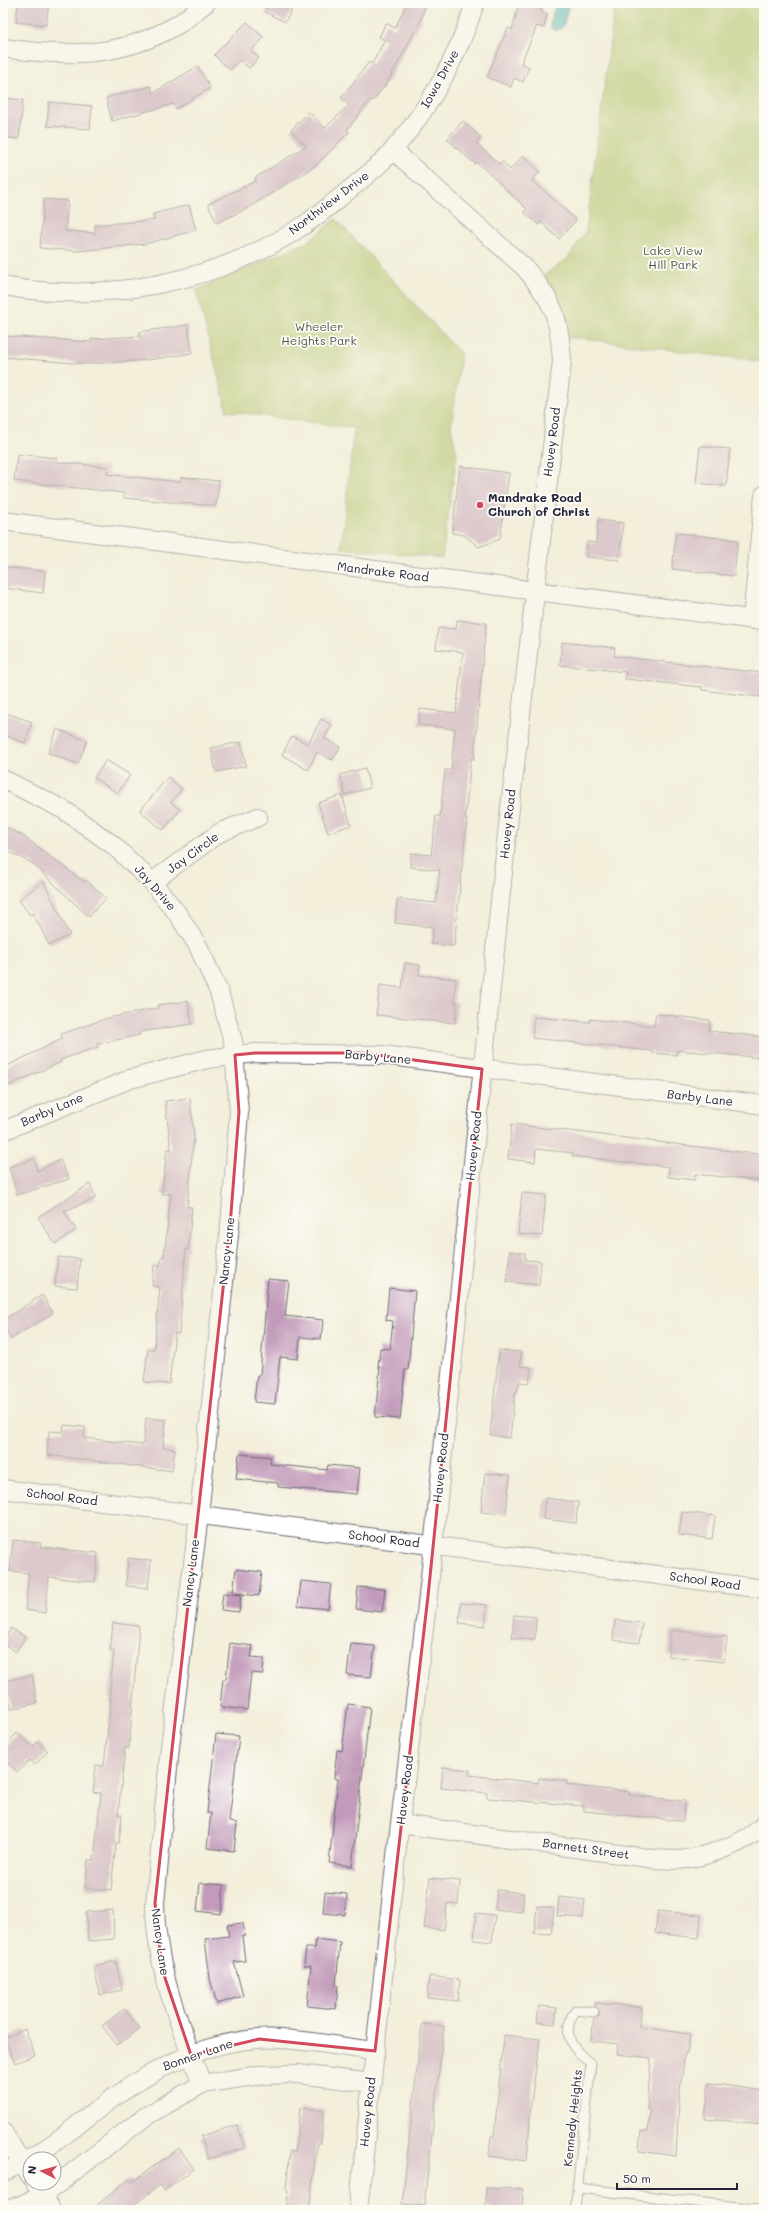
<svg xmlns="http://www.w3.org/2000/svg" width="767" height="2213" viewBox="0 0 767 2213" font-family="Mali,sans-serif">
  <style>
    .green { fill: #acbf62; stroke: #67704e }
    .water { fill: #40b0ba; stroke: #31697a }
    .building { fill: #c29bbb }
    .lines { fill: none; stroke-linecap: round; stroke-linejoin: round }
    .service-casing { stroke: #6b6a73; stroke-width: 11 }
    .minor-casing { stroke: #6b6a73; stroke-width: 20 }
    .service { stroke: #fff; stroke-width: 9 }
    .minor { stroke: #fff; stroke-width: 18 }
    .marked { fill: none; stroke: #d1495b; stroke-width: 3; stroke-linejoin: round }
    .poi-dot { fill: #d1495b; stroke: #fdfcf7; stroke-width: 1.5 }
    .labels { text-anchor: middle; stroke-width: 3.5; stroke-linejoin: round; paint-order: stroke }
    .street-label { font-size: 12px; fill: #22223b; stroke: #fdfcf7 }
    .park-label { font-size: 12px; fill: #525949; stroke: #fdfcf7 }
    .poi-label { font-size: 12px; font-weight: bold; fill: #22223b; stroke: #fdfcf7; text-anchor: start }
  </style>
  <rect width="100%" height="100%" fill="#fdfcf7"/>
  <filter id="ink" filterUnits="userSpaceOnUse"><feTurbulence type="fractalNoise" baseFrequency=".025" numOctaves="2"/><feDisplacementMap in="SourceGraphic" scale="8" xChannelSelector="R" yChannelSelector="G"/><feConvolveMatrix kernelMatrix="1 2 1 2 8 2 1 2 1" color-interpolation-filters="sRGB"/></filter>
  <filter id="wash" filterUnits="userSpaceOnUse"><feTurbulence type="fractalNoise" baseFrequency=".012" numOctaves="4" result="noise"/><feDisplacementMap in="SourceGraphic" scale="16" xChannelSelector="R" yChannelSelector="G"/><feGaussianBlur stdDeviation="0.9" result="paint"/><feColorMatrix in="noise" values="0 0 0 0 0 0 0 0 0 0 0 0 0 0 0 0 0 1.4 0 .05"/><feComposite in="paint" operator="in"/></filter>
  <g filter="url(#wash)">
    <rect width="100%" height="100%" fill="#f3efdb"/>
    <path class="green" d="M615,3H764V362L579,338H561L536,281L568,258L586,231Z
      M336,219L461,354L451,427L457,454L442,558L341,548L354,428L227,411L196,290L306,243Z"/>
    <path class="water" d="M556,3H568L569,5L563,27L555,31L551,28L550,23Z"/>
    <g id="blocks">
      <path class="building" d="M25,3H49L46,25L16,22L18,4L25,5Z
        M270,3H296L285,22L265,12Z
        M407,3H426L420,22L387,83L373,101L370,100L347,130L349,132L315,166L248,208L217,223L208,204L256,181L255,178L306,146L291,130L309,112L325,128L349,105L341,98L369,62L372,64L385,40L379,37L386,23L395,28Z
        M519,3H543L541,12L547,14L544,28L537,26L521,63L529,67L523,82L514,78L511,87L487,77L508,28L512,30Z
        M247,22L264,38L251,51L259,58L249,68L240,60L230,70L214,55Z
        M198,66L210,88L176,109L173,104L112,121L106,98L151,86L153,93Z
        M3,98L23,100L19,139L3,137Z
        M49,102L92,106L90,129L47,126Z
        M463,121L481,138L476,143L499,164L502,161L510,170L523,156L540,172L532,180L576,220L559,239L541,222L539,225L524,212L527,209L477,162L475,164L447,139Z
        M44,199L68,201L65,231L95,233V225L154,220L153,214L189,205L196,230L145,244L78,251L40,248Z
        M188,325L192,353L148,360L85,364L3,357V336L92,342L91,339L140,336L139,332Z
        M700,446L730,449L726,486L696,483Z
        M17,454L57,458V462L108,467L107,474L180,482L181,477L219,481L216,506L124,498V493L14,481Z
        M460,466L509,473L500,539L479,547L464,535L452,533Z
        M598,520L623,523L619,560L586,557L587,542L596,543Z
        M676,533L738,540L734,576L672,569Z
        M3,567L45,571L43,593L3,588Z
        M457,620L486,623L474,759L471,758L465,819H467L454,946L431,944L433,927L395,923L397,899L436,903L440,870L410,867L411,853L431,855L436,816H440L445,770H451L455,729L418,725L420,709L456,713L463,652L436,649L438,628L456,629Z
        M562,642L615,648L614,656L763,673L760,697L702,690V687L625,679L626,672L560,665Z
        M3,712L32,722L25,743L3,735Z
        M321,719L332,725L324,738L340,747L333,760L317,752L308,770L282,755L292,736L308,744Z
        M57,729L87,741L78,764L48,753Z
        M241,742L246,766L216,772L211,748Z
        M106,760L130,775L118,793L94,778Z
        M365,768L370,788L345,795L340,775Z
        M168,777L182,789L171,802L180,810L163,830L140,811Z
        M342,795L351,825L328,833L318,803Z
        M3,826L22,835L84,882L86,880L106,898L89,917L32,863L3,849Z
        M43,881L70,935L49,945L33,913L30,915L19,900Z
        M405,963L420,965L419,975L456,979L454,1002H457L455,1023L376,1015L380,985L402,988Z
        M188,1001L192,1024L139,1032L140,1035L97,1044L98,1047L60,1060L61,1062L3,1088V1068L62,1039L61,1034L108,1018L158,1008L157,1005Z
        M656,1014L710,1020L709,1031L764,1037V1058L677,1050L676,1055L652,1053V1051L532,1038L534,1017L590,1022V1019L654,1026Z
        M190,1098L194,1136L187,1207H192L188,1250L186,1249L179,1334L175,1333L169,1384L144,1382L148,1349H154L160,1287L152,1286L154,1265L160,1266L162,1256H164L171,1194H162L167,1149L171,1150L165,1101Z
        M512,1124L764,1155V1181L695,1174V1180L668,1177L669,1167L572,1156L573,1153L536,1149L535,1162L508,1159Z
        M34,1159L37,1171L60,1160L69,1179L17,1195L9,1167Z
        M90,1184L96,1198L64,1211L76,1230L55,1244L38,1217Z
        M522,1193L546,1195L542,1236L518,1234Z
        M510,1251L525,1253V1260L541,1261L539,1285L507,1282Z
        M58,1257L80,1259L77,1288L55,1286Z
        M268,1279L289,1281L285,1316L323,1320L321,1339L300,1337L298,1359L280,1357L275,1404L254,1402L257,1375H260Z
        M389,1288L415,1291L408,1370H405L400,1419L375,1417L380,1367H378L380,1348L390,1349L393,1321L386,1320Z
        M42,1295L53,1313L11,1339L3,1325V1320Z
        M499,1350L521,1352L520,1366L531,1367L529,1383L519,1382L517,1392H515L510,1438L490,1435Z
        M146,1418L166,1420L163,1447L175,1449L172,1471L47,1455L49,1431L63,1432L64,1425L85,1427L84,1438L143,1445Z
        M239,1454L271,1457L270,1464L327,1470L328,1465L360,1468L357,1494L278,1487V1483L236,1479Z
        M485,1473L510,1475L506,1514L481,1512Z
        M545,1498L578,1502L576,1523L543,1519Z
        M682,1512L715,1516L712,1539L679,1535Z
        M13,1540L41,1543L40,1547L98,1553L95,1582L49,1577L45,1613L25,1610L29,1573L10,1571Z
        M128,1558L151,1561L148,1588L126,1586Z
        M236,1569L262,1572L259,1596L233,1593Z
        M301,1581L331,1584L328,1609L298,1606Z
        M358,1587L385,1589L382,1612L356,1609Z
        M223,1593L241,1595L239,1612L221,1610Z
        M461,1603L487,1605L485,1626L459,1623Z
        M514,1615L536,1617L535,1639L512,1638Z
        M615,1620L642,1623L639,1643L613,1640Z
        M113,1623L139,1626L129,1748H125L118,1815H122L119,1843H116L111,1890L85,1888L88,1860H94L101,1793L93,1792L96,1765L104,1766L111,1699H109L114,1651H110Z
        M11,1628L25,1637L16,1652L3,1643Z
        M671,1630L727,1637L724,1662L668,1656Z
        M230,1643L253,1646L251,1657L264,1658L263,1674L251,1673L247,1710L220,1707L223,1679H226Z
        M351,1644L375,1646L371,1677L347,1675Z
        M32,1675L37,1703L11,1709L6,1681Z
        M348,1704L370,1707L352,1866L329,1863L338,1779L334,1778L337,1750L342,1751Z
        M17,1733L33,1747L38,1742L48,1751L35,1765L29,1760L18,1772L3,1758V1749Z
        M216,1734L239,1736L229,1822L237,1823L234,1851L207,1848L211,1813H207Z
        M443,1767L470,1770L469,1775L538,1783L539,1778L567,1781V1785L630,1792L629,1795L685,1801L683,1821L584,1811V1806L487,1798V1793L441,1788Z
        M430,1878L460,1881L458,1904L447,1903L444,1930L424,1928Z
        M200,1883L224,1885L221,1914L197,1911Z
        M497,1890L524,1893L522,1912L495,1909Z
        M325,1892L347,1894L345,1915L323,1913Z
        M559,1897L585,1900L583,1918L557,1916Z
        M537,1906L554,1908L551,1934L534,1933Z
        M113,1910L114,1939L88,1941L86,1912Z
        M658,1911L701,1915L699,1938L655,1933Z
        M476,1913L495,1915L492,1942L474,1940Z
        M243,1923L245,1936H242L245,1961L234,1962L243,1996L217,2004L210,1979L205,1939L229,1936L227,1925Z
        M316,1939L340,1942L336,1985L338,1986L336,2009L307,2006L311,1966H304L306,1948H315Z
        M116,1961L122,1990L100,1995L94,1966Z
        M429,1976L460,1980L458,2001L427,1998Z
        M595,2003L642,2007L639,2027L690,2034L687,2053H685L679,2099L676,2156L639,2151L641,2131L648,2132L650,2111L647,2109L651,2058L617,2054L618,2044L591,2041L594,2018L599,2016L600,2012L595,2006Z
        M539,2006L557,2008L555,2024L537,2022Z
        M124,2009L140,2028L117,2045L102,2026Z
        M422,2024L444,2026L424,2206L402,2204Z
        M25,2029L35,2055L15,2063L4,2038Z
        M504,2035L540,2039L531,2103L527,2161L489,2156L491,2136H494Z
        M709,2083L764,2091V2124L705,2119Z
        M300,2108L324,2110L321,2143H317L309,2210H286L289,2190L286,2189L290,2151L295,2152Z
        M237,2125L245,2148L208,2159L201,2136Z
        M179,2148L194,2169L164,2191L159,2185L128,2210H91L129,2179L132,2182Z
        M486,2188L523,2189L522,2208H517V2210H491V2207H486Z"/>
    </g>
  </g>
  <g filter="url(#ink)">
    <use href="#blocks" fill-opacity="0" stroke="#6b6a73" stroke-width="1"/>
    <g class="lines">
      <g class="service-casing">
        <path id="service" d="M578,2188L764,2210
          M575,2210L591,2063C571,2050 560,2031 576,2010L594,2012"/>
      </g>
      <g class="minor-casing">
        <path id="minor" d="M3,48C66,57 120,58 177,25C187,19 197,10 206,3
          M3,286C103,304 216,283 301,227C318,216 333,203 349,190C367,175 385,161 399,143C433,102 459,53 475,3
          M3,521L764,621
          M752,620L764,495
          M3,779L64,810L113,845L152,882L177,913L198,946L219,992L233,1041L239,1112L230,1226L199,1515L170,1747L155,1903C155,1967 180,2025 202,2084
          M152,882L219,833L258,817
          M3,1131L130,1079L207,1059L255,1053L383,1055L764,1105
          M3,1489L764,1589
          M400,1824L655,1859C665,1859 676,1861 686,1859C709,1856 748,1842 764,1825
          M3,2132L30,2176
          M3,2172C49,2152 74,2126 113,2098C161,2064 221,2035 282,2039C313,2041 344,2047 375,2051
          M36,2185L51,2210
          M8,2210L42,2196L146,2116L202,2084L260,2075L298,2074L372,2083
          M358,2210L396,1856L428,1596L507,834L562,361C559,315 554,303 525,268L393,150"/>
      </g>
      <use href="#service" class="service"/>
      <use href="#minor" class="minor"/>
    </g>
  </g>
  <path d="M0 0H767V2213H0ZM255,1053H361L482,1069L428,1596L375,2051L259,2039L191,2055L162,1969L155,1903L230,1226L239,1112L235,1055Z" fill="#f3efdb" fill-opacity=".55" fill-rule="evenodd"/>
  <path class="marked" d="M255,1053H361L482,1069L428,1596L375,2051L259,2039L191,2055L162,1969L155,1903L230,1226L239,1112L235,1055Z"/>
  <circle class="poi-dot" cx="480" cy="505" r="4"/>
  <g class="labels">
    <g class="street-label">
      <text transform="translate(440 79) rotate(-61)" y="4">Iowa Drive</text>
      <text transform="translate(329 203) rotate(-37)" y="4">Northview Drive</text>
      <text transform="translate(552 442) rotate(-83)" y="4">Havey Road</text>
      <text transform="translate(383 572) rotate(7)" y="4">Mandrake Road</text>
      <text transform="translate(508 824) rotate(-84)" y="4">Havey Road</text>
      <text transform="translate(193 853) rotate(-36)" y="4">Jay Circle</text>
      <text transform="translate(155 888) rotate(49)" y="4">Jay Drive</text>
      <text transform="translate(378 1057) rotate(5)" y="4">Barby Lane</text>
      <text transform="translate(700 1098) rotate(7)" y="4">Barby Lane</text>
      <text transform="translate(52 1110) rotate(-23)" y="4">Barby Lane</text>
      <text transform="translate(474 1146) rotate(-84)" y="4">Havey Road</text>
      <text transform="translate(227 1251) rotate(-84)" y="4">Nancy Lane</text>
      <text transform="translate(441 1468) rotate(-84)" y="4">Havey Road</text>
      <text transform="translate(62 1497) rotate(7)" y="4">School Road</text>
      <text transform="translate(384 1539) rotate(7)" y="4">School Road</text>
      <text transform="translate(191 1573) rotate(-83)" y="4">Nancy Lane</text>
      <text transform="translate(705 1581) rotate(8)" y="4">School Road</text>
      <text transform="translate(405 1790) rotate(-83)" y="4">Havey Road</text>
      <text transform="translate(586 1849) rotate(8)" y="4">Barnett Street</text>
      <text transform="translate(160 1942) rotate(82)" y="4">Nancy Lane</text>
      <text transform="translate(198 2055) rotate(-19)" y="4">Bonner Lane</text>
      <text transform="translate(368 2112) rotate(-84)" y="4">Havey Road</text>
      <text transform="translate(573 2118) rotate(-84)" y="4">Kennedy Heights</text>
    </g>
    <g class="park-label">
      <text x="673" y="255">Lake View<tspan x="673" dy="14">Hill Park</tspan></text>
      <text x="319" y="331">Wheeler<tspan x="319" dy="14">Heights Park</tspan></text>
    </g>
    <g class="poi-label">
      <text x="488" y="502">Mandrake Road<tspan x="488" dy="14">Church of Christ</tspan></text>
    </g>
  </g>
  <rect width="767" height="2213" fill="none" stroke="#fdfcf7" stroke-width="16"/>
  <g transform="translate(42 2171) rotate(276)"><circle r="19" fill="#fdfcf7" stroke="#a5a5ac"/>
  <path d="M0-3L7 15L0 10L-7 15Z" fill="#d1495b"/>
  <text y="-6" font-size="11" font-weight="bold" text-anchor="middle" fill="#22223b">N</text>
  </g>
  <path d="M617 2183v6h120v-6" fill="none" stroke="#22223b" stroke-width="2"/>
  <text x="623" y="2183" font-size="12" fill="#22223b" stroke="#fdfcf7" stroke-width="3" paint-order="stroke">50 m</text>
</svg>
